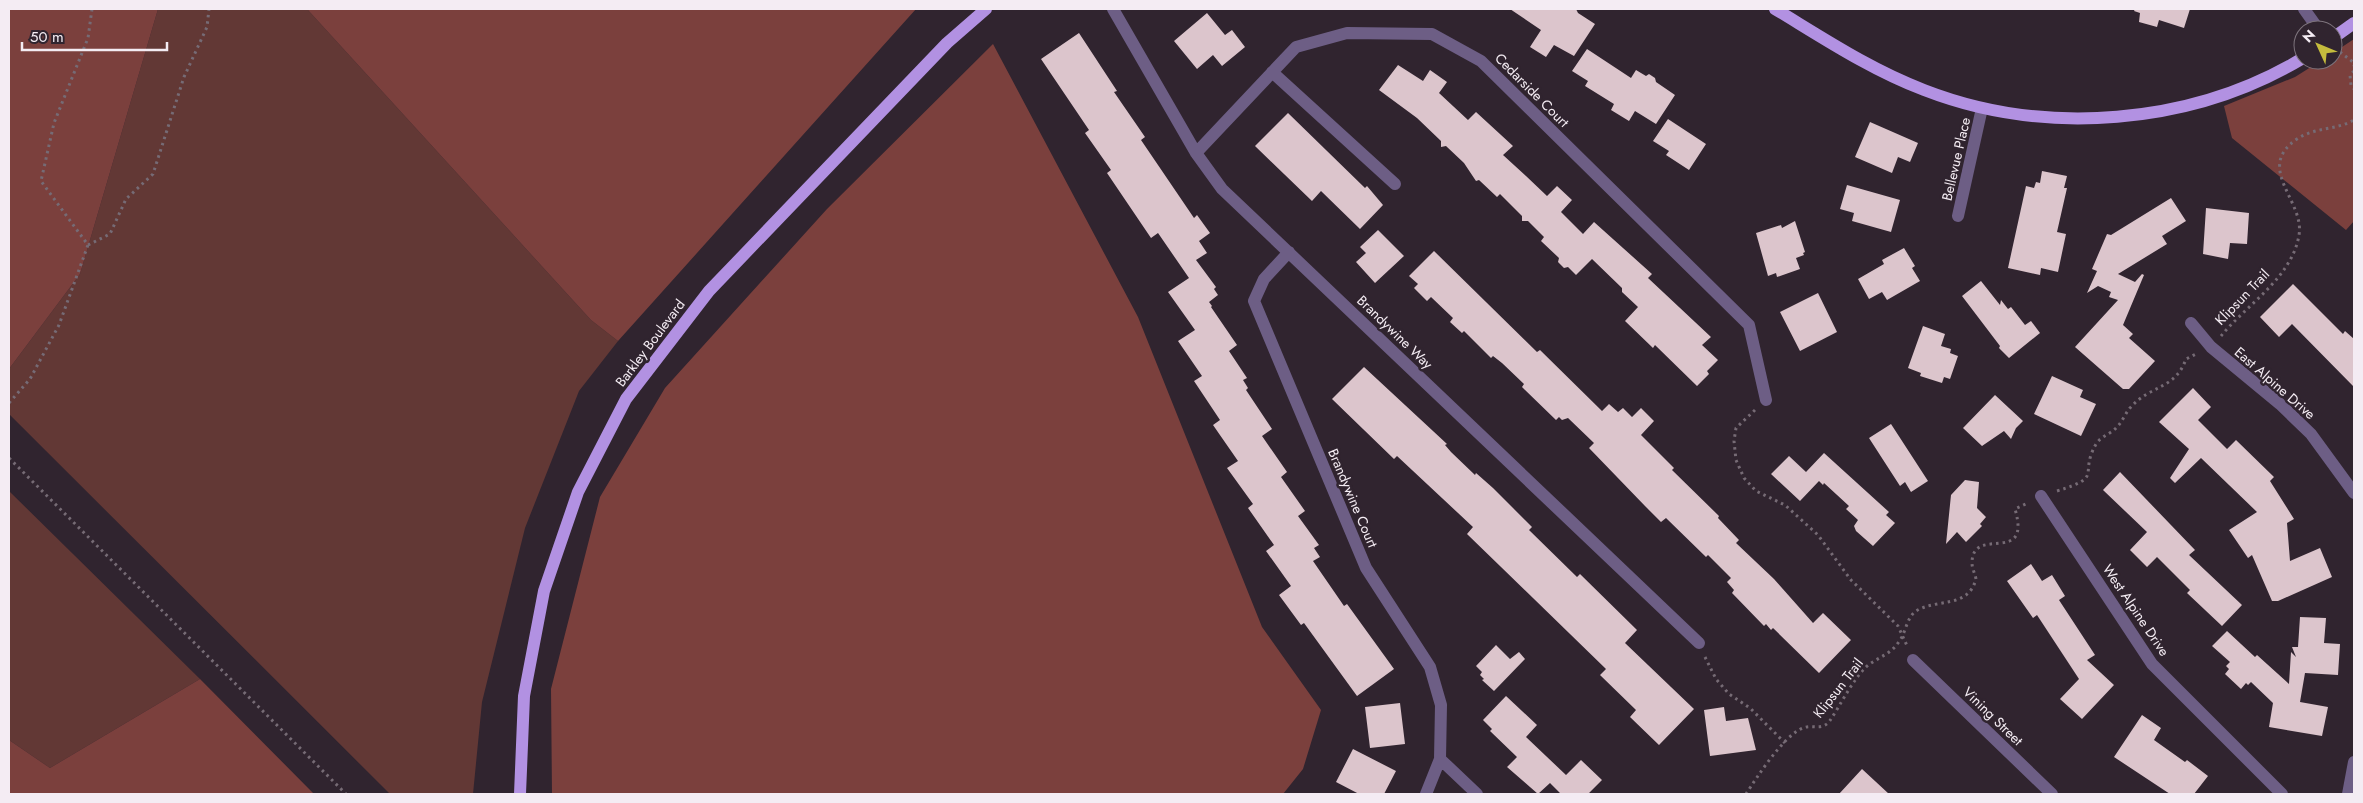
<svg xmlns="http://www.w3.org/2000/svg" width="2363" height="803" viewBox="0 0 2363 803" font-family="Jost,sans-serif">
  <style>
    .green { fill: #623835 }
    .forest { fill: #7b403d }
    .building { fill: #dcc5cc }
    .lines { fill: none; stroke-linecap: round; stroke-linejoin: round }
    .path { stroke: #766b75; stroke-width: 3; stroke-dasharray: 2.5 4; stroke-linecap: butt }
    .minor { stroke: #6d5e85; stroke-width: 12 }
    .major { stroke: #b291e2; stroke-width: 12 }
    .labels { text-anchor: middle; stroke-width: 5; stroke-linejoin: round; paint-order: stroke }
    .street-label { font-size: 14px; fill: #f4ecf3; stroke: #30242f }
  </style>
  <rect width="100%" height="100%" fill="#30242f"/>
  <path class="green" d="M158,9H307L591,320L618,341L579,391L525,528L482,702L473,794H390L9,414V369L80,274Z
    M9,491L200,679L50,768L9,740Z"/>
  <path class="forest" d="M9,9H158L80,274L9,369Z
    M307,9H916L618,341L591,320Z
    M2354,39V221L2346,230L2232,138L2224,106L2295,77L2322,60H2333V53Z
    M993,44L1138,317L1262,627L1321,710L1303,769L1283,794H552L551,689L600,497L665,388L827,209Z
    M200,679L314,794H9V740L50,768Z"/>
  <path class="building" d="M1510,9H1576L1578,13L1595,24L1574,56L1554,45L1546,57L1530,47L1541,30Z
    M2135,9H2190L2184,28L2159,20L2157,27L2139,22L2140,13L2134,11Z
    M1207,13L1225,35L1232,30L1245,47L1222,66L1213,55L1197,69L1174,41Z
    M1079,33L1117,91L1114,92L1145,137L1141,140L1194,218L1197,215L1210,233L1199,241L1207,253L1196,260L1216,287L1214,289L1218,295L1209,302L1212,306L1211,307L1237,345L1229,351L1247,378L1243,380L1248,388L1246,390L1272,429L1262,436L1287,472L1281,477L1305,511L1298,516L1319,545L1314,548L1320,557L1313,561L1344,606L1347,604L1394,669L1357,696L1304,623L1301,625L1279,595L1291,586L1266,551L1274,545L1248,508L1253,504L1227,468L1238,461L1213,425L1220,420L1194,381L1202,376L1178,341L1195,330L1168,292L1189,278L1158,233L1151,238L1107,173L1111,170L1085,133L1089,130L1041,59Z
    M1587,49L1631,78L1636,70L1646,76L1649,74L1655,78L1656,82L1675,95L1656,124L1635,111L1629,121L1611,110L1614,104L1585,86L1588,81L1572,71Z
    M1398,65L1423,81L1430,70L1447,82L1439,93L1468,120L1476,112L1513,146L1503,155L1526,176L1547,196L1557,186L1572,200L1561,212L1583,234L1594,222L1652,274L1648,278L1711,337L1702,345L1718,360L1707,371L1709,374L1697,386L1655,345L1653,348L1625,321L1638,307L1622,292V288L1592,259L1576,275L1568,267L1564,268L1558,262L1559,258L1541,241L1544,237L1528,221H1522V216L1500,194L1497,197L1479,180L1476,181L1464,163L1446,146L1441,147V141L1417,118L1379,90Z
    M1288,113L1365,188L1367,186L1383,205L1360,229L1321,191L1312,201L1255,146Z
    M1668,119L1706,144L1689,170L1666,155L1669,151L1653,141Z
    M1870,122L1918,143L1910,162L1898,157L1892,173L1855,157Z
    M2042,171L2067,176L2064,188H2067L2057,232L2066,234L2058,272L2041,268L2040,275L2008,268L2026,186L2034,188L2036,182L2040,183Z
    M1847,185L1900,200L1891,232L1852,221L1854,213L1840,209Z
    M2171,198L2186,221L2162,236L2167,244L2118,274L2135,282L2142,274L2144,275L2123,325L2133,334L2129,338L2155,361L2129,389H2123L2075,347L2118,300L2109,297L2111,292L2098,286L2087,293L2097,271L2092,269L2107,234L2111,235Z
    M2206,208L2249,213L2247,244L2230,243L2228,259L2203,254Z
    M1795,221L1805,252L1803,253L1804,255L1796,258L1800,269L1777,277L1776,273L1768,276L1756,233L1781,225L1782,228Z
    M1378,230L1404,256L1375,283L1356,262L1366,253L1360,247Z
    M1904,248L1915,266L1912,268L1920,281L1887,300L1882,292L1869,299L1858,279L1884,264L1882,260Z
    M1434,251L1537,352L1540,350L1602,411L1609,404L1618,412L1623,408L1632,417L1641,408L1654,421L1641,435L1674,468L1672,470L1719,516L1718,518L1739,540L1736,543L1774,579L1813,623L1823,613L1851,640L1819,673L1773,628L1771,630L1766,624L1764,626L1732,593L1734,590L1727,582L1731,578L1708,555L1706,557L1666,518L1661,522L1645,506L1589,448L1594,443L1568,418L1562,420L1559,417L1556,420L1522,387L1524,384L1502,363L1493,356L1491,358L1464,331L1462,333L1450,322L1453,318L1431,297L1427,301L1414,288L1418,284L1409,276Z
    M1981,281L2000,305L2001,300L2008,309L2011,307L2025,325L2031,321L2040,333L2009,358L1999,348L2000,346L1962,296Z
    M2293,284L2343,334L2345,331L2354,339V387L2292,324L2279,337L2260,317Z
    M1818,293L1837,332L1800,351L1780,312Z
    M1923,326L1945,334L1941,346L1951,349L1950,353L1958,356L1950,379L1944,377L1942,383L1920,376L1921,373L1908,368Z
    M1364,367L1447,444L1445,445L1451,452L1475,475L1476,473L1493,488L1532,527L1529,530L1577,577L1580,574L1637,630L1625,643L1694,709L1659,745L1630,717L1636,710L1600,675L1606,669L1467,534L1473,527L1397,456L1394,459L1332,399Z
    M2052,376L2083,390L2080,397L2096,404L2081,436L2034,414Z
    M2193,388L2211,407L2198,420L2227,449L2236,440L2274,477L2270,481L2294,519L2287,523L2290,561L2320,548L2332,577L2278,601H2272L2252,555L2248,558L2229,530L2257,512L2201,458L2175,483L2170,478L2189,449L2159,422Z
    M1995,395L2023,421L2016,428L2011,439L2004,431L1982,446L1963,428Z
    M1891,424L1928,481L1911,492L1905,482L1900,486L1869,438Z
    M1824,453L1889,512L1886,515L1895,523L1873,546L1856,531L1854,526L1858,520L1846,509L1849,506L1824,483L1823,485L1819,481L1800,501L1771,474L1789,456L1806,472Z
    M2120,472L2195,550L2189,555L2242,605L2222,626L2187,593L2190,590L2157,557L2147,567L2130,550L2147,532L2103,490Z
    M1965,480L1979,482L1977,508L1986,517L1980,524L1982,526L1966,542L1957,532L1946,544L1951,495Z
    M2031,564L2042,581L2052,575L2065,596L2059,600L2095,655L2087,660L2114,685L2082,719L2060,699L2079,679L2037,615L2033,618L2007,581Z
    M2300,617L2326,618L2324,643L2340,644L2338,675L2305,673L2300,702L2328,707L2322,736L2269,727L2273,703L2251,682L2248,685L2246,683L2241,689L2225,674L2229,669L2226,666L2230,662L2212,646L2227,631L2255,657L2257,655L2289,684L2291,652L2296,657L2292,647H2298Z
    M1496,645L1510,659L1519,652L1525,659L1494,691L1482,680L1484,679L1480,675L1482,672L1476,666Z
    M1506,696L1537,725L1526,737L1566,775L1581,760L1602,780L1588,794H1561L1550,783L1538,794L1507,767L1517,757L1490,731L1492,729L1483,720Z
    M1400,703L1405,744L1370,748L1365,707Z
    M1724,707L1726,721L1748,718L1756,750L1710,756L1704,710Z
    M2142,715L2161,728L2154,740L2185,762L2187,760L2208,776L2194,794H2170L2114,757Z
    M1353,749L1396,771L1384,794H1359L1336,782Z
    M1862,769L1889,794H1839Z"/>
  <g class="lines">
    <path class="path" d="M2340,52L2353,62L2354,66
      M2354,71L2350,75L2351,85L2354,89
      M88,245L110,234L126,199L153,174L184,77L207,27L209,9
      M2221,336C2246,305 2292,278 2299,235C2305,201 2254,168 2297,139C2315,127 2337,130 2354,120
      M9,403L30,379L59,325L88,245L41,181L54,123L88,38L92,9
      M1755,410L1736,428L1734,441L1736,460L1744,478L1756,491L1785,505L1818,535L1851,580L1898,626L1908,648
      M9,458L346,794
      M2057,491C2105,476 2078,476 2096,444C2101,436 2111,434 2117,427C2122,422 2125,414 2130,408C2151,384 2175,390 2186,359L2196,354
      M1705,657L1716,679L1729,694L1750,708L1785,743
      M1746,794C1757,777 1784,735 1803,728C1813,724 1820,731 1829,722C1840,706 1852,681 1865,668C1875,658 1889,656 1898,643C1906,634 1906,618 1916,611C1937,598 1968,609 1976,579C1975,573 1972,569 1972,563C1972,524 2032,567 2015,509L2028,503"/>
    <path class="minor" d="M1113,9L1196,153L1222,189L1699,643
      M2304,9L2319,30
      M1272,72L1395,184
      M1196,153L1296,47L1347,33L1432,34L1481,61L1749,325L1766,400
      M1958,216L1982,108
      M1289,252L1264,279L1254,301L1366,568L1430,667L1441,705L1440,759
      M2191,323L2211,347L2280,404L2311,434L2354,493
      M2041,496L2152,664L2282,794
      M1913,660L2052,794
      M1426,794L1440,759L1477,794
      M2348,794L2354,762"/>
    <path class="major" d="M1775,9C1823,38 1871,70 1924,90C2045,137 2192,125 2303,58
      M2333,38L2354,23
      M520,794L524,696L544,591L578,492L626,399L709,291L947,43L986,9"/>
  </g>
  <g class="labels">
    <g class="street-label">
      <text transform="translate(1532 90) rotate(45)" y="5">Cedarside Court</text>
      <text transform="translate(1956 159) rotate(-77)" y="5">Bellevue Place</text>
      <text transform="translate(2242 297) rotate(-46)" y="5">Klipsun Trail</text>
      <text transform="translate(1395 332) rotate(44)" y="5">Brandywine Way</text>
      <text transform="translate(650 343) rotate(-53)" y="5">Barkley Boulevard</text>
      <text transform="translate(2275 383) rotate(41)" y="5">East Alpine Drive</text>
      <text transform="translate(1353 498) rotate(67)" y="5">Brandywine Court</text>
      <text transform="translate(2136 610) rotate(56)" y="5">West Alpine Drive</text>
      <text transform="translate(1838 688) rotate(-52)" y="5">Klipsun Trail</text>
      <text transform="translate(1993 716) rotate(44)" y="5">Vining Street</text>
    </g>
  </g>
  <rect width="2363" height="803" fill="none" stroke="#f4ecf3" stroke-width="20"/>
  <g transform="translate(2318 45) rotate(314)"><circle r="24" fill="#30242f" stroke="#7e747d"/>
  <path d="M0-4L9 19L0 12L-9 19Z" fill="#c5bc3d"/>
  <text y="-8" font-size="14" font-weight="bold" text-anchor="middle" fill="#f4ecf3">N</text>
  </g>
  <path d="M22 42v8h145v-8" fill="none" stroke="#f4ecf3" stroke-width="2.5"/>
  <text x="30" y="42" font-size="15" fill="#f4ecf3" stroke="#30242f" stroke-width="4" paint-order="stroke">50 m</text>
</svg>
